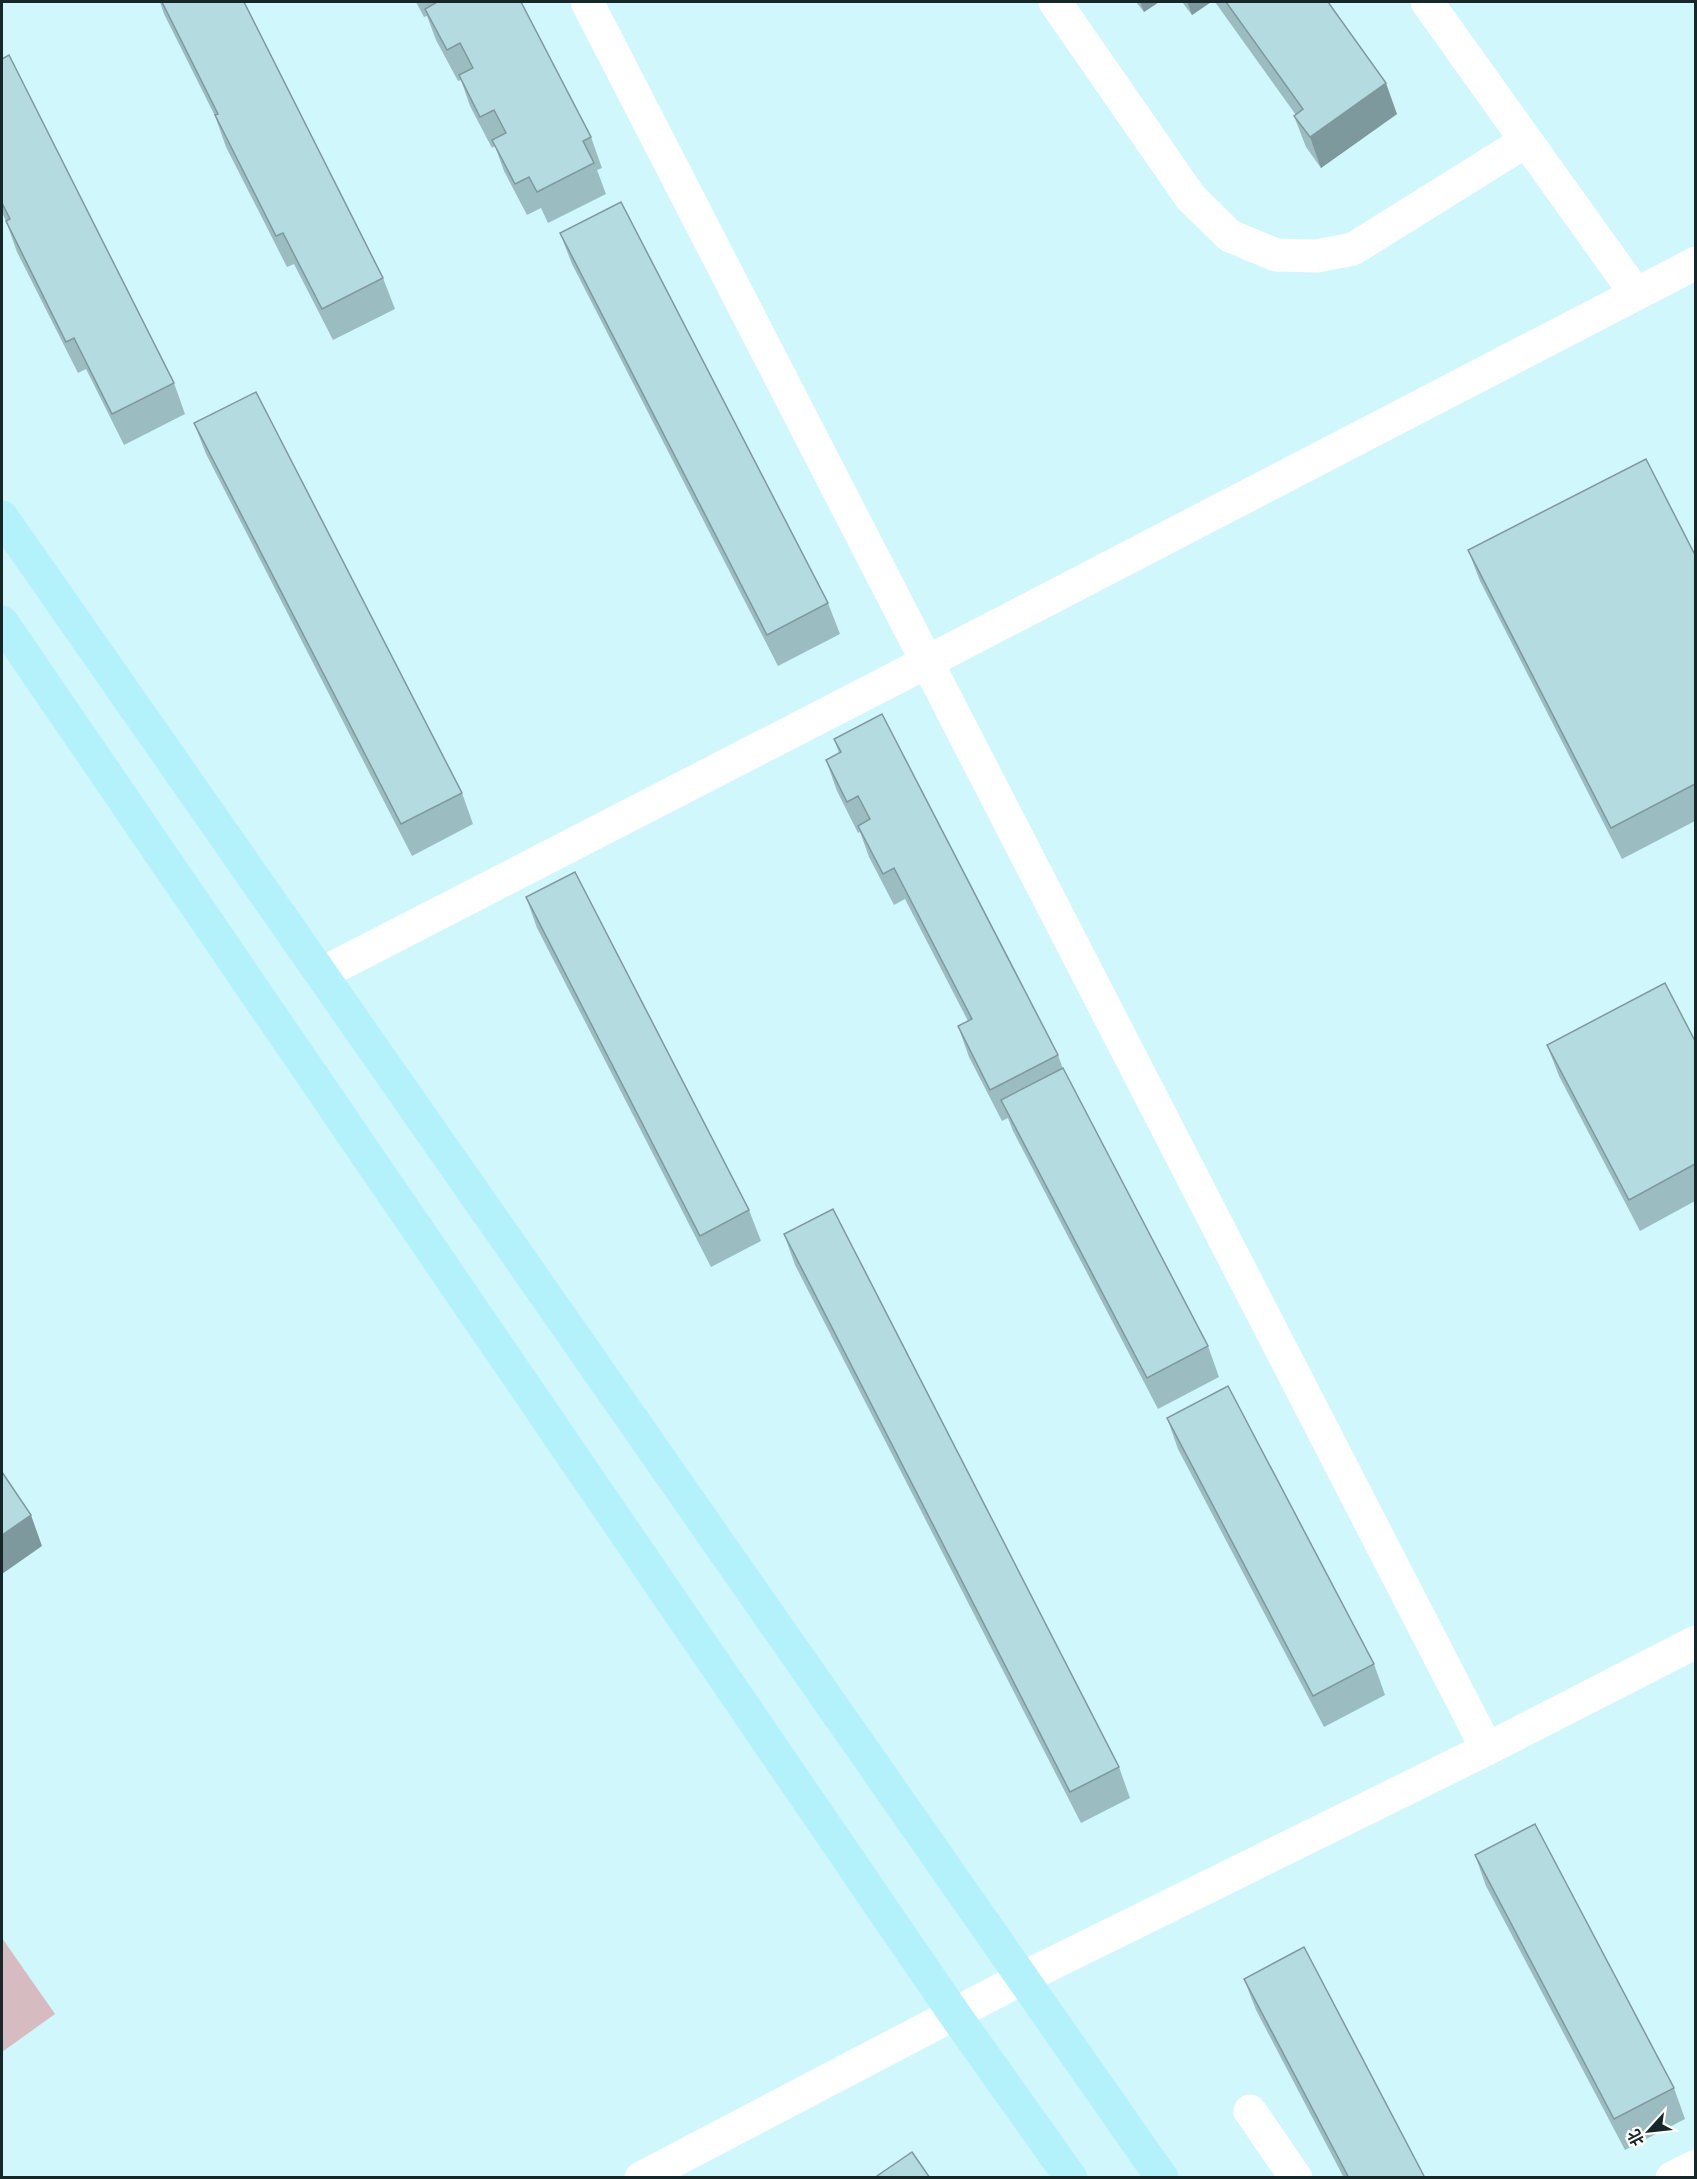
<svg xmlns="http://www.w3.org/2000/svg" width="1697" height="2179" viewBox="0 0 1697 2179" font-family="Manrope,'Noto Sans SC',sans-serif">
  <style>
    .green { fill: #d6bcc0 }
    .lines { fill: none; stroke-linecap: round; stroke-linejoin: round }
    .minor { stroke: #fff; stroke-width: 33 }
    .major { stroke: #b3f2fb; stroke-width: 33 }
    .wall { fill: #9bbcc1 }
    .shaded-wall { fill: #7e999d }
    .building { fill: #b4dbe0; stroke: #7e999d; stroke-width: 1.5 }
  </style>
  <rect width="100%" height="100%" fill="#d0f7fc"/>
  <path class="green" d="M2,1938L55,2014L2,2052Z"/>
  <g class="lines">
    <path class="minor" d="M587,2L1487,1749
      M1055,2L1191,198L1230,236L1276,255L1317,256L1353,249L1526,141
      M1427,2L1636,294
      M321,974L927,662L1696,263
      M1250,2111L1296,2178
      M641,2178L1023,1978L1487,1749L1696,1642
      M1672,2178L1696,2166"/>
    <path class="major" d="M2,517L1162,2178
      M2,622L955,2015L1071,2178"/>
  </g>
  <path class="wall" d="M160,2H244L383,278L395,309L333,340L294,264L287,267L226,147L215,116L164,14Z
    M416,2H521L591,137L602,168L597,170L606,194L548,223L541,208L527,215L504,171L495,146L492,148L470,106L461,80L458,81L436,40L427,16L424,17Z
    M1136,2H1159L1144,12Z
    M1182,2H1211L1192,15Z
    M1215,2H1328L1397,114L1321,168L1306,147L1294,116L1296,115Z
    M2,59L174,383L185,414L124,445L86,369L78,373L17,252L6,221L2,212Z
    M560,233L828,603L840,634L778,666L572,264Z
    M194,423L462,793L473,824L412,856L206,454Z
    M1468,550L1695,555V821L1622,859L1480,581Z
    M834,739L1058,1055L1063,1069L1208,1346L1219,1377L1158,1409L1013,1131L1008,1118L1002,1121L969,1057L958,1026L968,1021L905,899L894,905L869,857L860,832L858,833L837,791L826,760L839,753Z
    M526,897L749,1210L761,1241L711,1267L537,928Z
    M1695,1041V1201L1640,1231L1559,1076L1547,1045Z
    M784,1234L1119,1767L1130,1798L1081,1823L795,1265Z
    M1167,1418L1374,1664L1385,1695L1324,1727L1178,1449Z
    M1475,1855L1674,2088L1685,2119L1625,2150L1486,1886Z
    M1244,1979L1425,2178H1344L1256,2010Z"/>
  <path class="shaded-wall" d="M1140,2H1159L1144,12Z
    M1187,2H1211L1192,15Z
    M1386,83L1397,114L1321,168L1310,137Z
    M31,1515L42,1546L2,1574V1535Z"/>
  <path class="building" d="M162,2H244L383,278L322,309L283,233L276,236L215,115L218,114Z
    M437,2H521L591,137L583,141L594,163L537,192L529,177L515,184L492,140L506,133L494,110L480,117L459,75L473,68L460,43L447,50L425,9Z
    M1226,2H1328L1386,83L1310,137L1294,116L1303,109Z
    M9,55L174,383L112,414L74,338L66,342L6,221L10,219L2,203V59Z
    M621,202L828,603L767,635L560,233Z
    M256,392L462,793L401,824L194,423Z
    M1646,459L1695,555V784L1611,828L1468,550Z
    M882,714L1058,1055L990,1090L958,1026L972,1019L894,868L883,874L858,826L870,819L858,796L847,802L826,760L841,752L834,739Z
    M575,872L749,1210L700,1236L526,897Z
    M1665,983L1695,1041V1164L1629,1200L1547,1045Z
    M1063,1068L1208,1346L1147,1378L1001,1100Z
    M833,1209L1119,1767L1070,1792L784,1234Z
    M1228,1386L1374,1664L1313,1696L1167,1418Z
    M2,1472L31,1515L2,1535Z
    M1535,1824L1674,2088L1614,2119L1475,1855Z
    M1304,1947L1425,2178H1349L1244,1979Z
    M912,2152L930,2178H878L877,2176Z"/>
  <rect width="1697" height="2179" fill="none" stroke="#172628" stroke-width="6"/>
  <g transform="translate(1649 2131) rotate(243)" stroke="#ffffff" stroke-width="4.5" paint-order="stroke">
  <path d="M0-4.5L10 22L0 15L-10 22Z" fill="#172628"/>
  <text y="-9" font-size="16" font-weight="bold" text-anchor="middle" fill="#172628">北</text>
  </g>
</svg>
